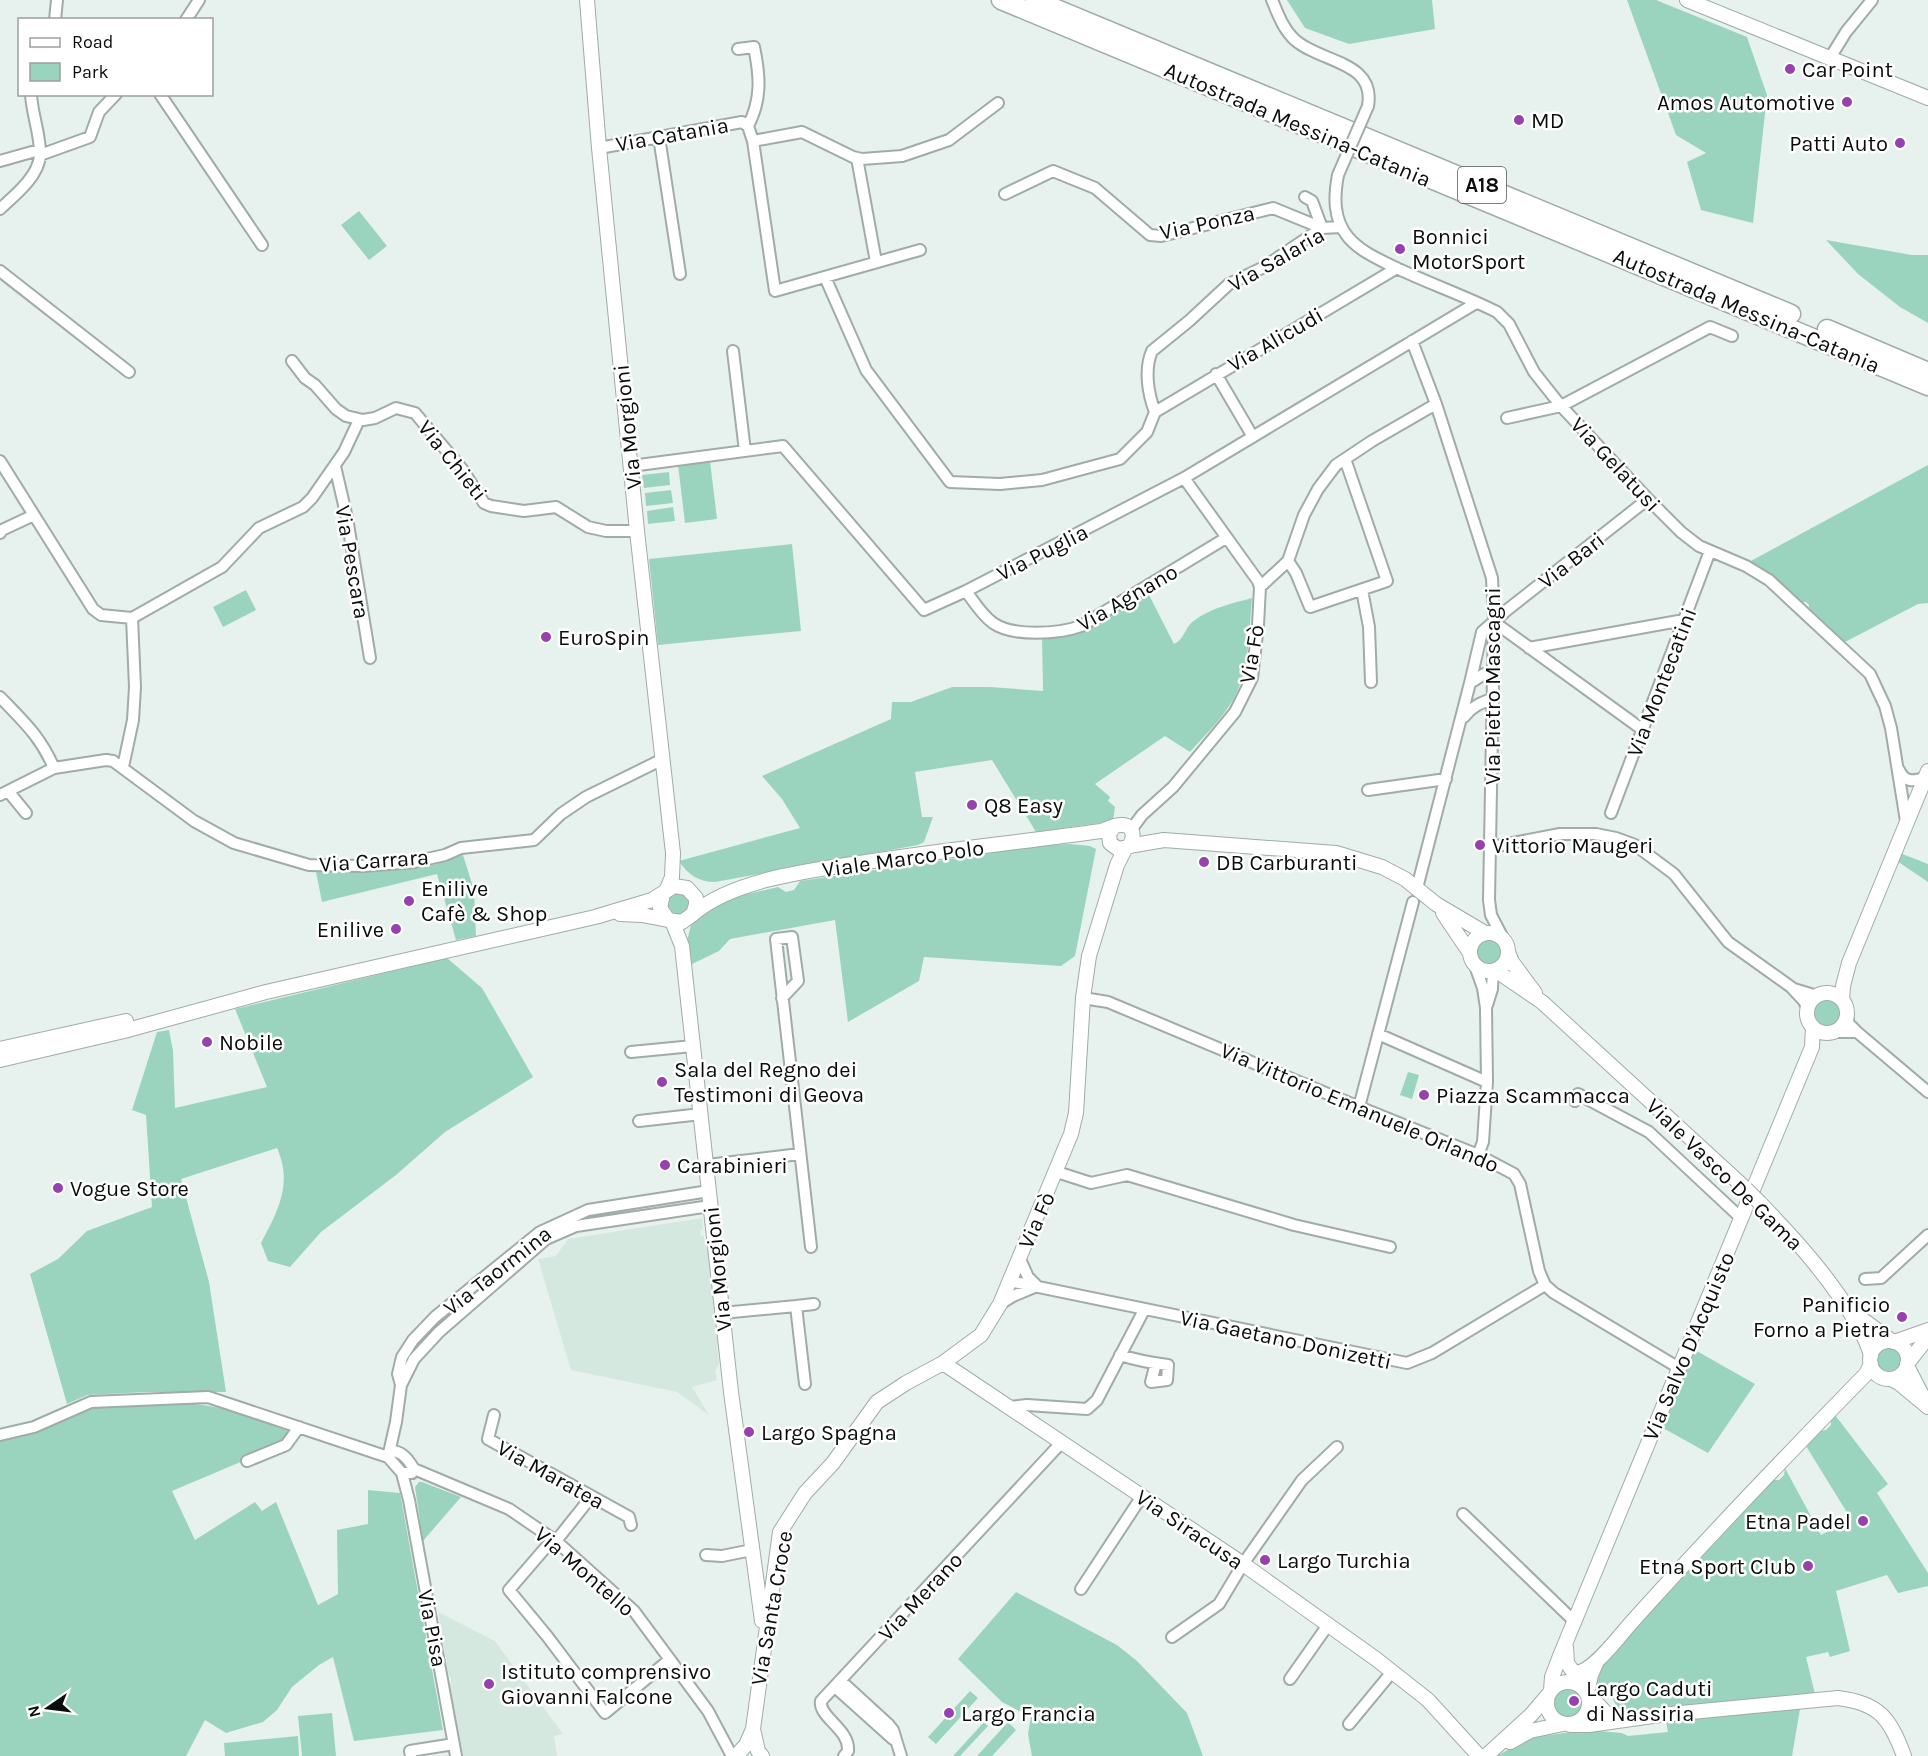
<svg xmlns="http://www.w3.org/2000/svg" width="1928" height="1756" viewBox="0 0 1928 1756" font-family="Karla,sans-serif">
  <style>
    .built { fill: #d5e8e0 }
    .green { fill: #9bd4be }
    .lines { fill: none; stroke-linecap: round; stroke-linejoin: round }
    .street-casing { stroke: #a1aba7; stroke-width: 14 }
    .secondary-casing { stroke: #a1aba7; stroke-width: 16 }
    .highway-casing { stroke: #a1aba7; stroke-width: 21 }
    .street { stroke: #fff; stroke-width: 10 }
    .secondary { stroke: #fff; stroke-width: 14 }
    .highway { stroke: #fff; stroke-width: 18 }
    .street-bridge-casing { stroke: #a1aba7; stroke-width: 14; stroke-linecap: butt }
    .secondary-bridge-casing { stroke: #a1aba7; stroke-width: 16; stroke-linecap: butt }
    .street-bridge { stroke: #fff; stroke-width: 10 }
    .secondary-bridge { stroke: #fff; stroke-width: 14 }
    .poi-dot { fill: #9741ae; stroke: #fff; stroke-width: 2 }
    .labels { text-anchor: middle; stroke-width: 5; stroke-linejoin: round; paint-order: stroke }
    .shield { fill: #fff; stroke: #545655; stroke-width: 1.5 }
    .shield-label { font-size: 21px; font-weight: bold; fill: #0a0d0c }
    .poi-label { font-size: 22px; fill: #0a0d0c; stroke: #fff; text-anchor: start }
    .street-label { font-size: 22px; fill: #0a0d0c; stroke: #fff }
  </style>
  <rect width="100%" height="100%" fill="#e7f2ee"/>
  <path class="built" d="M702,1218L703,1229L700,1230L701,1236H704V1239L709,1242L719,1365L715,1370L717,1380L692,1387L709,1415L677,1392L571,1370L538,1259L556,1256L568,1239Z
    M438,1612L495,1641L563,1734L554,1736L557,1756H462L450,1686L451,1679L448,1673Z"/>
  <path class="green" d="M1287,0H1432L1435,29L1349,44L1305,28Z
    M1627,0H1656L1747,37L1767,95L1753,223L1701,210L1687,162L1706,153L1676,135Z
    M359,211L387,246L369,260L341,225Z
    M1826,240L1912,255H1928V323L1900,307L1858,274Z
    M710,461L717,519L685,523L678,465Z
    M1928,465V603L1918,604L1845,642L1809,608V605L1806,602H1802L1768,574L1749,562Z
    M669,472L670,485L644,488L642,475Z
    M671,490L673,503L646,506L645,493Z
    M673,507L675,521L648,524L647,511Z
    M792,544L801,631L658,645L649,559Z
    M246,590L256,610L223,627L213,607Z
    M1148,593L1174,644C1185,639 1185,626 1195,620C1211,608 1233,603 1252,598C1249,631 1250,668 1234,698C1223,718 1205,735 1190,752L1165,736L1095,784L1110,797L1108,801L1115,807L1113,821L1036,832L992,760L915,772L922,817H933L924,842L918,845L715,882C699,882 688,875 679,861L800,828L782,799L762,776L891,719L892,702H911L952,687H990L1043,691L1042,638L1067,637L1083,630Z
    M1070,844L1090,846L1096,849L1075,956L1061,966L924,957L919,981L848,1022L835,920L730,939L719,951L688,966L687,941L692,921L721,900L778,887L786,892L794,890L800,881L1046,845Z
    M1900,853L1928,864V882L1897,861Z
    M463,855L474,890L476,936L456,940L437,874L322,902L316,872L415,867L433,865Z
    M677,889L691,898L686,915L671,917L663,900Z
    M1474 951a14 14 0 1 1 28 0a14 14 0 1 1-28 0Z
    M447,958L482,988L533,1077L445,1132L396,1175L321,1232L290,1267L268,1261L261,1243C278,1211 293,1184 277,1148L181,1179L209,1282L226,1392H147L87,1395L67,1404L30,1274L58,1259L87,1231L152,1207L146,1115L132,1110L157,1032L169,1030L173,1051L175,1108L267,1087L235,1009Z
    M1812 1014a14 14 0 1 1 28 0a14 14 0 1 1-28 0Z
    M1408,1072L1419,1075L1412,1099L1400,1095Z
    M1877 1359a12 12 0 1 1 24 0a12 12 0 1 1-24 0Z
    M1695,1350L1755,1384L1708,1453L1661,1427Z
    M195,1404C229,1407 260,1421 293,1433L283,1444L172,1491L195,1540L255,1502L262,1511L276,1502L318,1605L338,1594L337,1530L368,1524V1490L400,1493L443,1730L354,1741L333,1657L319,1665L292,1687L277,1710L263,1722L226,1733L205,1720L186,1756H0V1441L37,1433L90,1408L99,1406Z
    M1835,1415L1888,1484L1877,1493L1928,1573V1586L1898,1593L1887,1575L1836,1591L1850,1651L1830,1657L1828,1652L1806,1657L1815,1694L1620,1714L1612,1697L1604,1695C1595,1685 1594,1678 1600,1666L1774,1480H1779L1784,1475L1785,1468L1821,1535L1851,1519L1806,1446L1819,1431L1826,1430L1831,1425V1419Z
    M419,1482H422L461,1497L423,1541L415,1487Z
    M1016,1592L1117,1645L1137,1661L1187,1713L1203,1756H1032L1028,1734L1031,1717L1002,1702L958,1659Z
    M1550 1703a16 16 0 1 1 32 0a16 16 0 1 1-32 0Z
    M970,1691L978,1698L936,1744L928,1737Z
    M1800,1709L1792,1756H1497L1529,1738L1571,1732L1598,1731L1622,1733L1628,1736L1668,1732L1666,1721Z
    M332,1713L336,1756H302L298,1716Z
    M984,1722L988,1726L960,1756H953Z
    M1008,1722L1016,1730L992,1756H977Z
    M298,1736L299,1756H225L224,1743Z"/>
  <g class="lines">
    <g class="street-casing">
      <path id="street" d="M1272,0C1278,14 1283,29 1295,40C1321,63 1376,61 1368,106
        M55,20L57,0
        M186,20L199,0
        M738,49L754,47C760,76 762,99 748,126
        M1830,58L1846,32L1872,0
        M160,94L262,245
        M659,137L680,274
        M753,141L775,291L920,250
        M599,148L742,122L748,126L753,141L802,132L853,157L862,159L902,156L949,140L998,103
        M40,155L90,137L99,112L116,94
        M857,158L876,262
        M0,161L39,150
        M1338,175C1334,196 1333,219 1348,237C1358,249 1372,256 1386,263C1422,281 1461,294 1497,312L1509,324L1534,372L1561,406L1648,499L1681,532L1699,546L1746,566L1769,580L1870,674L1885,706L1891,728L1906,821
        M1005,194L1053,171L1095,188L1150,235L1161,236L1273,208L1322,228
        M1305,197L1312,201L1322,228
        M0,209C15,195 38,177 40,156C41,136 32,115 31,94
        M0,271L129,372
        M825,277L866,370L950,482L1000,484L1042,480L1120,459L1147,432L1155,412
        M1412,341L1436,404L1492,578L1494,622L1489,900L1491,915L1505,942
        M733,351L745,451
        M292,361L305,378L315,385L336,409L346,416L363,420L375,418L396,408L415,413L462,469L484,503L491,506L524,511L556,507L588,527L606,531H637
        M1216,374L1253,437
        M1155,412C1148,394 1144,369 1152,351L1189,321L1229,284L1264,267L1322,228L1341,227
        M1155,412L1397,268
        M1507,418L1561,406L1710,327L1732,336
        M0,461L93,609L101,615L132,618L222,567L259,528L303,507L312,498L344,452L359,420
        M335,466L347,518L370,658
        M631,466L783,446L924,610L966,591L1184,478L1476,303
        M0,533L2,530L34,515
        M1288,561L1296,573L1310,607L1387,581L1345,459
        M1260,587L1288,561L1304,515L1318,489L1336,465L1372,441L1436,404
        M1362,590L1369,627L1371,682
        M966,591C974,602 982,615 993,623C1013,637 1059,634 1081,626L1226,538
        M1494,622L1643,730
        M1529,648L1684,620
        M1470,683L1482,632L1507,610L1648,499
        M0,697C24,722 40,736 54,768
        M1464,717C1472,706 1481,703 1494,698
        M123,767L133,720L135,687L132,618
        M1899,770C1905,783 1913,781 1925,778
        M1368,790L1446,779
        M8,791L26,813
        M0,795L54,768L106,760L113,761L194,821L234,843L309,865L363,866L414,862L445,855L461,848L534,840L561,814L586,797L661,760
        M1611,813L1710,551
        M1131,830L1142,815L1173,787L1235,712L1252,678L1258,625L1260,587L1258,581L1184,478
        M1492,847L1560,834H1596L1616,838L1635,845L1674,874L1728,942L1791,987L1804,1001L1808,1009
        M1417,888L1470,683L1484,674H1493
        M1474,963L1483,988L1486,1008L1487,1082L1483,1142L1478,1155
        M1794,989L1817,996
        M782,998L798,981L792,937L776,939L811,1247
        M1083,998L1108,1002L1359,1107L1478,1155L1514,1174L1520,1184L1539,1271L1545,1285L1554,1293L1679,1368
        M1487,1005L1492,989L1493,970
        M1847,1016L1849,1024L1857,1032L1928,1092
        M1833,1032H1857
        M1378,1034L1487,1082
        M631,1052L693,1046
        M1575,1101L1578,1094L1649,1132L1741,1218
        M1359,1107L1413,902
        M639,1121L701,1114
        M707,1165L800,1154
        M1057,1172L1091,1183L1127,1175L1294,1225L1390,1247
        M1865,1279L1881,1278L1928,1235
        M1009,1281L1407,1363L1432,1353L1545,1285
        M1000,1304L1013,1296L1037,1286L1028,1277L1019,1257
        M796,1306L814,1304
        M722,1313L796,1306L805,1384
        M1120,1355C1136,1360 1151,1363 1168,1365L1167,1380L1151,1382L1156,1363
        M401,1385L398,1374L402,1357L413,1340L435,1317L540,1232L588,1210L709,1191
        M1011,1407L1027,1405L1087,1409L1097,1400L1144,1310
        M494,1415L488,1439L629,1517L631,1525
        M0,1435L34,1427L91,1402L208,1397L388,1457
        M394,1451C404,1453 409,1461 414,1469L412,1473H402L388,1457L389,1453Z
        M389,1453L396,1422L401,1385L414,1359L439,1332L546,1239L576,1226L710,1206
        M247,1461L286,1445L299,1427
        M414,1469L509,1509L556,1541L634,1611L708,1711L732,1756
        M402,1473L409,1500L456,1756
        M1463,1514L1575,1622
        M553,1539L509,1590L547,1636L605,1713L669,1660
        M556,1541L591,1497
        M706,1555L722,1556L752,1550
        M1081,1589L1142,1496
        M1172,1637L1219,1604L1243,1564L1302,1480L1337,1447
        M1290,1679L1328,1625
        M841,1681L889,1725L893,1730L901,1756
        M835,1687L893,1739
        M1349,1724L1392,1672
        M411,1756L410,1751L454,1744
        M844,1756L848,1751C850,1729 818,1717 821,1701L1062,1442"/>
    </g>
    <g class="secondary-casing">
      <path id="secondary" d="M587,0L599,148L637,531L673,853L672,877L667,889
        M1687,0L1928,98
        M1129,846L1164,840L1336,853L1382,867L1405,879L1436,904L1485,933
        M1443,913L1470,953
        M620,914L642,915L668,920
        M693,914C733,879 814,870 866,862C944,850 1022,842 1101,831C1107,829 1114,825 1121,825C1135,824 1135,840 1128,847L1118,849L1110,843L1109,834L1114,826
        M672,921L682,946L731,1392L762,1621
        M1470 952a19 19 0 1 1 38 0a19 19 0 1 1-38 0Z
        M1508,952L1512,962L1535,993
        M1495,970L1542,1002L1746,1189
        M1807 1013a20 20 0 1 1 40 0a20 20 0 1 1-40 0Z
        M1842,1000L1843,986L1849,963L1928,771
        M0,1049L126,1021
        M0,1060L124,1031L266,992L595,917L652,900L674,886L687,888L696,898V905L693,914L682,922L668,920L660,908L663,894
        M1760,1203C1796,1240 1830,1278 1856,1322C1862,1333 1868,1343 1871,1356
        M1854,1313L1893,1342
        M1870 1360a19 19 0 1 1 38 0a19 19 0 1 1-38 0Z
        M1894,1342L1928,1330
        M943,1363L1243,1564L1376,1659L1428,1700L1479,1756
        M1907,1364L1928,1337
        M1907,1366L1924,1399
        M1891,1379L1899,1383L1928,1407
        M1566,1647L1567,1663L1574,1673C1592,1674 1619,1636 1631,1623C1707,1538 1786,1456 1866,1374L1871,1364
        M1597,1661L1591,1675L1587,1693L1609,1716L1622,1720
        M1547 1703a21 21 0 1 1 42 0a21 21 0 1 1-42 0Z
        M1551,1690L1552,1677L1560,1656L1812,1047L1813,1027
        M1570,1725H1589L1660,1715L1838,1698C1879,1703 1890,1718 1904,1756
        M753,1729L758,1751L762,1756
        M1510,1742L1530,1731L1563,1724
        M736,1756L746,1745L753,1729L780,1532L805,1493L833,1463L877,1402L906,1383L943,1363L981,1335L1000,1304L1071,1134L1076,1113L1083,998L1089,956L1117,865L1125,849
        M1486,1756L1531,1715L1548,1695"/>
    </g>
    <g class="highway-casing">
      <path id="highway" d="M1001,0L1928,386
        M1035,0L1791,314
        M1827,329L1928,372"/>
    </g>
    <use href="#street" class="street"/>
    <use href="#secondary" class="secondary"/>
    <use href="#highway" class="highway"/>
    <g class="street-bridge-casing">
      <path id="street-bridge" d="M1338,175L1368,106"/>
    </g>
    <g class="secondary-bridge-casing">
      <path id="secondary-bridge" d="M1746,1189L1760,1203"/>
    </g>
    <use href="#street-bridge" class="street-bridge"/>
    <use href="#secondary-bridge" class="secondary-bridge"/>
  </g>
  <g class="poi-dot">
    <circle cx="1790" cy="69" r="6"/>
    <circle cx="1847" cy="102" r="6"/>
    <circle cx="1519" cy="120" r="6"/>
    <circle cx="1900" cy="143" r="6"/>
    <circle cx="1400" cy="249" r="6"/>
    <circle cx="546" cy="637" r="6"/>
    <circle cx="972" cy="805" r="6"/>
    <circle cx="1480" cy="845" r="6"/>
    <circle cx="1204" cy="862" r="6"/>
    <circle cx="409" cy="901" r="6"/>
    <circle cx="396" cy="929" r="6"/>
    <circle cx="207" cy="1042" r="6"/>
    <circle cx="662" cy="1082" r="6"/>
    <circle cx="1424" cy="1095" r="6"/>
    <circle cx="665" cy="1165" r="6"/>
    <circle cx="58" cy="1188" r="6"/>
    <circle cx="1902" cy="1317" r="6"/>
    <circle cx="749" cy="1432" r="6"/>
    <circle cx="1863" cy="1521" r="6"/>
    <circle cx="1265" cy="1560" r="6"/>
    <circle cx="1808" cy="1566" r="6"/>
    <circle cx="489" cy="1684" r="6"/>
    <circle cx="1574" cy="1701" r="6"/>
    <circle cx="949" cy="1713" r="6"/>
  </g>
  <g class="labels">
    <rect class="shield" x="1458" y="167" width="48" height="36" rx="4.5"/>
    <g class="shield-label">
      <text x="1482" y="192">A18</text>
    </g>
    <g class="poi-label">
      <text x="1802" y="77">Car Point</text>
      <text x="1835" y="110" text-anchor="end">Amos Automotive</text>
      <text x="1531" y="128">MD</text>
      <text x="1888" y="151" text-anchor="end">Patti Auto</text>
      <text x="1412" y="244">Bonnici<tspan x="1412" dy="25">MotorSport</tspan></text>
      <text x="558" y="645">EuroSpin</text>
      <text x="984" y="813">Q8 Easy</text>
      <text x="1492" y="853">Vittorio Maugeri</text>
      <text x="1216" y="870">DB Carburanti</text>
      <text x="421" y="896">Enilive<tspan x="421" dy="25">Cafè &amp; Shop</tspan></text>
      <text x="384" y="937" text-anchor="end">Enilive</text>
      <text x="219" y="1050">Nobile</text>
      <text x="674" y="1077">Sala del Regno dei<tspan x="674" dy="25">Testimoni di Geova</tspan></text>
      <text x="1436" y="1103">Piazza Scammacca</text>
      <text x="677" y="1173">Carabinieri</text>
      <text x="70" y="1196">Vogue Store</text>
      <text x="1890" y="1312" text-anchor="end">Panificio<tspan x="1890" dy="25">Forno a Pietra</tspan></text>
      <text x="761" y="1440">Largo Spagna</text>
      <text x="1851" y="1529" text-anchor="end">Etna Padel</text>
      <text x="1277" y="1568">Largo Turchia</text>
      <text x="1796" y="1574" text-anchor="end">Etna Sport Club</text>
      <text x="501" y="1679">Istituto comprensivo<tspan x="501" dy="25">Giovanni Falcone</tspan></text>
      <text x="1586" y="1696">Largo Caduti<tspan x="1586" dy="25">di Nassiria</tspan></text>
      <text x="961" y="1721">Largo Francia</text>
    </g>
    <g class="street-label">
      <text transform="translate(1298 124) rotate(23)" y="8">Autostrada Messina-Catania</text>
      <text transform="translate(672 134) rotate(-10)" y="8">Via Catania</text>
      <text transform="translate(1207 222) rotate(-12)" y="8">Via Ponza</text>
      <text transform="translate(1276 259) rotate(-30)" y="8">Via Salaria</text>
      <text transform="translate(1747 310) rotate(23)" y="8">Autostrada Messina-Catania</text>
      <text transform="translate(1275 339) rotate(-30)" y="8">Via Alicudi</text>
      <text transform="translate(627 427) rotate(-96)" y="8">Via Morgioni</text>
      <text transform="translate(453 460) rotate(51)" y="8">Via Chieti</text>
      <text transform="translate(1616 464) rotate(47)" y="8">Via Gelatusi</text>
      <text transform="translate(1042 552) rotate(-27)" y="8">Via Puglia</text>
      <text transform="translate(1571 560) rotate(-38)" y="8">Via Bari</text>
      <text transform="translate(353 562) rotate(80)" y="8">Via Pescara</text>
      <text transform="translate(1127 597) rotate(-30)" y="8">Via Agnano</text>
      <text transform="translate(1251 654) rotate(-80)" y="8">Via Fò</text>
      <text transform="translate(1661 682) rotate(-69)" y="8">Via Montecatini</text>
      <text transform="translate(1492 686) rotate(-90)" y="8">Via Pietro Mascagni</text>
      <text transform="translate(903 858) rotate(-8)" y="8">Viale Marco Polo</text>
      <text transform="translate(374 860) rotate(-4)" y="8">Via Carrara</text>
      <text transform="translate(1360 1107) rotate(23)" y="8">Via Vittorio Emanuele Orlando</text>
      <text transform="translate(1725 1174) rotate(44)" y="8">Viale Vasco De Gama</text>
      <text transform="translate(1036 1220) rotate(-66)" y="8">Via Fò</text>
      <text transform="translate(717 1269) rotate(-96)" y="8">Via Morgioni</text>
      <text transform="translate(497 1270) rotate(-38)" y="8">Via Taormina</text>
      <text transform="translate(1286 1339) rotate(12)" y="8">Via Gaetano Donizetti</text>
      <text transform="translate(1688 1346) rotate(-67)" y="8">Via Salvo D'Acquisto</text>
      <text transform="translate(551 1474) rotate(29)" y="8">Via Maratea</text>
      <text transform="translate(1190 1529) rotate(34)" y="8">Via Siracusa</text>
      <text transform="translate(585 1571) rotate(41)" y="8">Via Montello</text>
      <text transform="translate(920 1596) rotate(-47)" y="8">Via Merano</text>
      <text transform="translate(771 1608) rotate(-80)" y="8">Via Santa Croce</text>
      <text transform="translate(433 1628) rotate(79)" y="8">Via Pisa</text>
    </g>
  </g>
  <rect x="18" y="18" width="195" height="78" fill="#ffffff" stroke="#9d9e9e" stroke-width="1.5"/>
  <rect x="30" y="38" width="30" height="9" fill="#ffffff" stroke="#9d9e9e" stroke-width="1.5"/>
  <text x="72" y="48" font-size="18" fill="#0a0d0c">Road</text>
  <rect x="30" y="63" width="30" height="18" fill="#9bd4be" stroke="#9d9e9e" stroke-width="1.5"/>
  <text x="72" y="78" font-size="18" fill="#0a0d0c">Park</text>
  <g transform="translate(48 1708) rotate(256)" stroke="#ffffff" stroke-width="4.5" paint-order="stroke">
  <path d="M0-4.5L10 22L0 15L-10 22Z" fill="#0a0d0c"/>
  <text y="-9" font-size="16" font-weight="bold" text-anchor="middle" fill="#0a0d0c">N</text>
  </g>
</svg>
